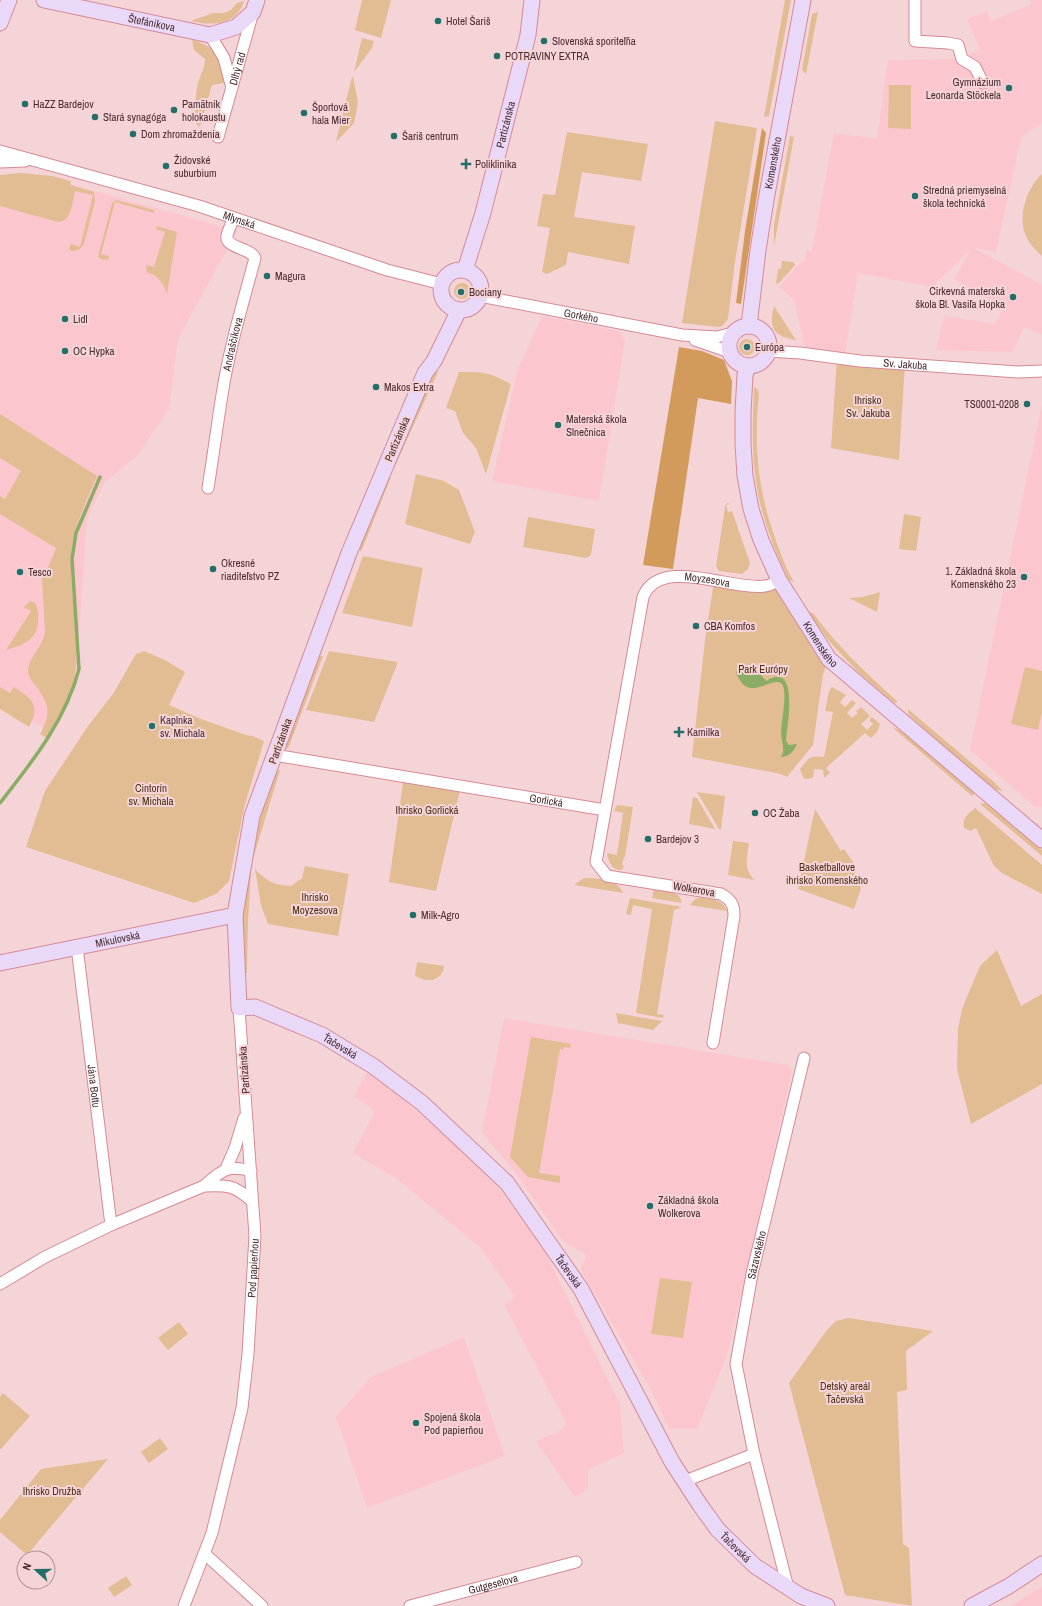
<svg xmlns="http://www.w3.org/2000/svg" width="1042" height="1606" viewBox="0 0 1042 1606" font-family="'Archivo Narrow',sans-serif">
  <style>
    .built { fill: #fcc6ce }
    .green { fill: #e2bc93 }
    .forest { fill: #d29b5c }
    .water { fill: #8bac65 }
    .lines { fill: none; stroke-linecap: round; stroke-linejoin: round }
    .stream { stroke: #8bac65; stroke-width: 3.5 }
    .street-casing { stroke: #d58a96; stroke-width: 13 }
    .secondary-casing { stroke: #d58a96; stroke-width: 17 }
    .street { stroke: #fff; stroke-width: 11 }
    .secondary { stroke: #ead8f8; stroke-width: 15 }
    .poi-dot { fill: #246e69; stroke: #f5d4d8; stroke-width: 1.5 }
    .labels { text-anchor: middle; stroke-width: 4; stroke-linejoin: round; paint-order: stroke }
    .poi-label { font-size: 11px; fill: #4b2c31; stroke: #f5d4d8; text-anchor: start }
    .street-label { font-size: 11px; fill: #4b2c31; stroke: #f5d4d8 }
    .park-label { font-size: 11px; fill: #4b3318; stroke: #f5d4d8 }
  </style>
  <rect width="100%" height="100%" fill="#f5d4d8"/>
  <path class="built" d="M1030,0H1042V123L1021,137L996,252L974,248L1042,285V335L1024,327L1013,352L936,350L944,316L995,324L1003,308L954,279L971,249L932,287L858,273L844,358L807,354L794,300L779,287L800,263L805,261L806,251H812L834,133L877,139L888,60L962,59L980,49L967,19L987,11L991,21L1032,4Z
    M49,178L237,231L178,339L169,409L137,456L104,483L87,519L76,681L52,733L0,700V179Z
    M542,316L619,331L625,340L599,501L492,481L518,369Z
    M1042,405V807H1035L970,750Z
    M504,1018L788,1065L792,1071L727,1355L697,1429H669L651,1390L581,1270L586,1255L562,1240L516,1173L482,1133Z
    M367,1073L398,1095L464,1153L498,1188L544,1250L620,1404L624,1453L588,1470V1489L575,1497L536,1442L546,1436L555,1434L567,1425L504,1304L515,1297L481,1248L397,1179L353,1153L375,1111L354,1096Z
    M464,1337L505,1456L367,1508L340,1428L335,1418L371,1377Z
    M1042,1587V1606H1010Z"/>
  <path class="green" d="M362,0H391L381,38L355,30Z
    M785,0H791L769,116L764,117Z
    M244,1C236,26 213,26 191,21L213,13H224L231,10L237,3Z
    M818,12L806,74L802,70L812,14Z
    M362,38L374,41L372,48L354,72Z
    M192,40C209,44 219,53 223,71C224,76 225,79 224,83L212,85L200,127L196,124C194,111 195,96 198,83C200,75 205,68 205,59L194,50Z
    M352,77H353L358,102L354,123L337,141H336Z
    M889,85H911V129L888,128Z
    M715,121L757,128L735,262L728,319L722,326L718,327L682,323Z
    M567,132L648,144L641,181L582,172L574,217L635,226L629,264L568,252L566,265L547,274L542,272L550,228L537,226L543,194L555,195Z
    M790,136L794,137L774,246V225Z
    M21,173L52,176L71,181L70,185L94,192L95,201L84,244C81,249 78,251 71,251L69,248L71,244L80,247L93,195L75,191C72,202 72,222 58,222L0,206V175Z
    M1042,174V256C1036,250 1028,243 1025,234C1018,213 1027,188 1042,174Z
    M116,200L154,210V213L115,202L101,254L109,256V259L103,260L98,257L112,203Z
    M157,226L177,232L167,294C163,283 159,276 147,272L146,265L154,267L165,232L156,229Z
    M782,261L793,262L795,265L779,283L776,284L778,269H781Z
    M454 291a8 8 0 1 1 16 0a8 8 0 1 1-16 0Z
    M774,306L796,340C774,336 768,329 774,306Z
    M739 347a8 8 0 1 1 16 0a8 8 0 1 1-16 0Z
    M837,358L905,364L899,460L831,448Z
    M437,372H438L395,466L394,463L428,384L433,374Z
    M459,372C483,372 489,372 511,384L486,474L476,448L463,433L455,411L446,408Z
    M754,387L758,390L759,394C754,442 757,485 773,532C779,549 785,567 794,582L789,580L786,574C777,555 769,535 763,514C751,473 752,430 754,387Z
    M0,414L97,476C86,502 72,530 71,559C70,597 82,647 73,684C67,704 57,721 47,738L40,734C51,714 50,705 36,686C33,682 29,678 28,673C27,657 45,646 45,630L42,579L46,570H47L56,548L0,514V496L5,499L21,471L0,458Z
    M416,474L444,481L459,490L475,532L470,544L405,524Z
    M391,477L361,552L359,547L388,478Z
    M728,503L729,504L726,505L728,512L732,511L750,563L748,569L742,574L719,571L716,566L725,507L726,504Z
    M904,514L921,517L916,551L899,549Z
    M528,517L595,529L591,555L586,558L523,547Z
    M363,556L423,568L412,627L342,613Z
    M779,580L829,659L823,674L813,745L787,777L781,774L692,757L705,640L714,581L747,586Z
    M880,592L877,612L849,598L863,597Z
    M30,601L35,603C38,608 38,613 38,618C39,639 23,646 6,650L31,611L24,607Z
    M808,612L813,613C838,647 867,674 898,702L894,703L857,671L829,641Z
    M144,651L165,660L185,672L169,705L201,719L249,736L250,735L264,741L245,804L229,881L216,894L194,903L26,847L45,791L88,726L113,694L136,654Z
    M329,651L398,662L374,722L306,710Z
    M319,656H323L288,749L285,746L316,659Z
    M1025,667L1042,671V712L1038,730L1011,724Z
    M0,687L10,693L14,687C32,698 41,706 29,727L0,709Z
    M832,687L846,695L840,702L845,707L852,700L856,703L847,713L852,718L858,713L856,711L861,707L870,716L861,724L867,730L873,724L869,720L872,717L880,724L877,732L871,738L865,733L826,768L830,773L824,778L823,770L814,769L813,778L804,779L800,769C809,758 809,755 824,757L833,712L825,711L829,691Z
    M908,709L994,782L1003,791L992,789L910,716L908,713Z
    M892,727L900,730L906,734L970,788L974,794L972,796Z
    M274,770H280L252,862L251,861L259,821Z
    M404,776L461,786L436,891L389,882Z
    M697,792L725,796L721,830L719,829Z
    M693,797L697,798L715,829L689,824Z
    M985,803L1042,850V856L980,804Z
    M617,805L633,807L625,857H624L622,865H624L622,870C613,871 608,862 607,853L617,855L623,813L614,811Z
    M975,808L1042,865V894L1002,873L994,866L976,828L971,831L964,828C962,818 968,814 975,808Z
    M815,809L841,851L844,849L855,865L852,866L861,888L854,909L798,889Z
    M733,841L749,843C747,858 743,869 755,880L728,875Z
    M305,866L349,874L338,936L268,924L261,905L255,869C267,881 273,885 291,886L302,878Z
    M250,871L251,873L248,921L247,973H242L241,946L243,907Z
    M584,878C597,878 618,879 623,893L574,885Z
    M654,889C664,891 680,890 682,903L652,898Z
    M703,897C714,899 722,900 727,911L690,905L695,899Z
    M630,898L682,907L674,910L657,1014L664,1015L663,1018L636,1013L652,909L633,905L631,915L626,914Z
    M997,950L1021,1006L1042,994V1084L971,1124L957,1069L958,1029L962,1009L980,966Z
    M417,962L444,966C443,974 439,978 432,980H425L415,976Z
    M616,1013L662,1021L653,1030L618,1023Z
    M531,1037L571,1044L570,1048L564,1047L563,1050L560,1049L539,1173L560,1176V1183L528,1177L510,1157Z
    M660,1278L692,1282L683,1338L651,1334Z
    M849,1318L933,1331L906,1351L907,1390L897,1392L903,1544L909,1548L912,1606L845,1595L789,1383L827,1330L836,1321Z
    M179,1322L188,1334L168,1350L158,1338Z
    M3,1393L30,1416L0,1450V1397Z
    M160,1438L168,1449L149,1463L141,1452Z
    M108,1459L27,1555L0,1532V1520L41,1469Z
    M126,1576L132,1585L114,1597L108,1588Z"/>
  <path class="forest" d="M762,128L766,133L741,304L736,303L745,231Z
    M679,347L702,351L724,360L732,381L731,404L698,398L673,569L643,565Z"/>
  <path class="water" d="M741,669C752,668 760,672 766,681C800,660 787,725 786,741L789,745L797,744C794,751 789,757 781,757C786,749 781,741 781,733C781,723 788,691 782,684C771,674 748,706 736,672Z"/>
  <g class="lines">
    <path class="stream" d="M0,803C32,762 66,720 79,669L72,559L76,533L100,477"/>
    <g class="street-casing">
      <g id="street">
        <path d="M915,0V41L948,43L958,45L962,59L975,67L983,83"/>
        <path d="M210,35L224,58L232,88"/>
        <path id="s1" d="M218,137L253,12"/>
        <path id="s2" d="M0,151L199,206L387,270L442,284"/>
        <path d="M0,162L25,161"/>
        <path id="s3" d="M480,296L682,335L717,337L733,333"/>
        <path d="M695,340L730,352"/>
        <path id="s4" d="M768,351L800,353L860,361L1018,372L1042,371"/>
        <path id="s5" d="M208,488C213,457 217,426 222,395C229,349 243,303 255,258C251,248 225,248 227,236C228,230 232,224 233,218"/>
        <path id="s6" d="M274,755L605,810"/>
        <path id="s7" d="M77,947L111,1225"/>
        <path id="s8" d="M713,1043L734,916C734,904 731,900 721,894L607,876L596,862L643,597C660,555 732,591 765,586C770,586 775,582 779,580"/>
        <path d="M226,1169L235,1148L244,1118"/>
        <path d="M204,1186C221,1171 227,1164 251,1171"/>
        <path d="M0,1284L45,1257L111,1225L204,1186C228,1185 234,1185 252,1201"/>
        <path d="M685,1481L754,1454"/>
        <path d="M205,1554L262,1606"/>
        <path id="s9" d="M788,1588L754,1454L736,1364L752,1274L804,1058"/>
        <path id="s10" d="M184,1606L212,1533L242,1408L248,1354L255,1236L239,1008"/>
        <path id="s11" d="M410,1606L576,1562"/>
      </g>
    </g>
    <g class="secondary-casing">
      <g id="secondary">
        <path id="s12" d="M44,0L210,35L236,27L253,12L257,0"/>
        <path d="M0,23L9,0"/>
        <path id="s13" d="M465,270L483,213L521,63L528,35L532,0"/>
        <circle cx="461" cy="290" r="20"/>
        <path id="s14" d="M459,310L434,361L425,373L349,553L252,816L235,915L239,1008L255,1007L322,1035L373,1066L422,1103L507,1183L581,1289L672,1462L700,1505L718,1530L755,1566L801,1596L827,1606"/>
        <path id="s15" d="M749,326L758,250L766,200L803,0"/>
        <circle cx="749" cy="346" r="20"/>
        <path id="s16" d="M748,366L745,375L743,412V444L745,476L751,509L761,540L779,580L829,659L1042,840"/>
        <path id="s17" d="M0,963L235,915"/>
        <path d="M972,1606L1009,1586L1042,1564"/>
      </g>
    </g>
    <use href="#street" class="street"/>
    <use href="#secondary" class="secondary"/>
  </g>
  <g class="poi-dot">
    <circle cx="438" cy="21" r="4"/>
    <circle cx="544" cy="41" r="4"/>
    <circle cx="497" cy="56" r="4"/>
    <circle cx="1009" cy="88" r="4"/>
    <circle cx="25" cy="104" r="4"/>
    <circle cx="174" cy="110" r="4"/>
    <circle cx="304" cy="113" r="4"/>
    <circle cx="95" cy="117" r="4"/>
    <circle cx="133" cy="134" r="4"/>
    <circle cx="394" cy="136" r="4"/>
    <path d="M464 158h4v4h4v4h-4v4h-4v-4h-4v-4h4z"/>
    <circle cx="166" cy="166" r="4"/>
    <circle cx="915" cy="196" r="4"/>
    <circle cx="267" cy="276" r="4"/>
    <circle cx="461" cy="292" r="4"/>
    <circle cx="1013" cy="297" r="4"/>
    <circle cx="65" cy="319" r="4"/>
    <circle cx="747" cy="347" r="4"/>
    <circle cx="65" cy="351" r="4"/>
    <circle cx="376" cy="387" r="4"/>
    <circle cx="1027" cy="404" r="4"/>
    <circle cx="558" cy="425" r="4"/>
    <circle cx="213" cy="569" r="4"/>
    <circle cx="20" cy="572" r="4"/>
    <circle cx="1024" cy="577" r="4"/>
    <circle cx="696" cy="626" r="4"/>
    <circle cx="152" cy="726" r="4"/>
    <path d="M677 726h4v4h4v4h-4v4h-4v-4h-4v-4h4z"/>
    <circle cx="755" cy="813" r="4"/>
    <circle cx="648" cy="839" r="4"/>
    <circle cx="413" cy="915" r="4"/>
    <circle cx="650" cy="1206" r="4"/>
    <circle cx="416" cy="1423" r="4"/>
  </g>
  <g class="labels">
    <g class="poi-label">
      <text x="446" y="25">Hotel Šariš</text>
      <text x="552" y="45">Slovenská sporiteľňa</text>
      <text x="505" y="60">POTRAVINY EXTRA</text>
      <text x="1001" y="86" text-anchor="end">Gymnázium<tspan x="1001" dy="13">Leonarda Stöckela</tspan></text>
      <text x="33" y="108">HaZZ Bardejov</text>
      <text x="182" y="108">Pamätník<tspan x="182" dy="13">holokaustu</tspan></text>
      <text x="312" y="111">Športová<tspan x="312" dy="13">hala Mier</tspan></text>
      <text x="103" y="121">Stará synagóga</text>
      <text x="141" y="138">Dom zhromaždenia</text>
      <text x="402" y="140">Šariš centrum</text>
      <text x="174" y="164">Židovské<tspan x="174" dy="13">suburbium</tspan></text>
      <text x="475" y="168">Poliklinika</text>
      <text x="923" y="194">Stredná priemyselná<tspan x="923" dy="13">škola technická</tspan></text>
      <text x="275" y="280">Magura</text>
      <text x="1005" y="295" text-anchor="end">Cirkevná materská<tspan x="1005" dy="13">škola Bl. Vasiľa Hopka</tspan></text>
      <text x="469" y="296">Bociany</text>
      <text x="73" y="323">Lidl</text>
      <text x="755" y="351">Európa</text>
      <text x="73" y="355">OC Hypka</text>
      <text x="384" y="391">Makos Extra</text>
      <text x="1019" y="408" text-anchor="end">TS0001-0208</text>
      <text x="566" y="423">Materská škola<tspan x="566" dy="13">Slnečnica</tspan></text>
      <text x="221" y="567">Okresné<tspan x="221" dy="13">riaditeľstvo PZ</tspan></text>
      <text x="1016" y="575" text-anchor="end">1. Základná škola<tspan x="1016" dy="13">Komenského 23</tspan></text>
      <text x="28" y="576">Tesco</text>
      <text x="704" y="630">CBA Komfos</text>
      <text x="160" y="724">Kaplnka<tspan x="160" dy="13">sv. Michala</tspan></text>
      <text x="687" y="736">Kamilka</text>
      <text x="763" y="817">OC Žaba</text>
      <text x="656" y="843">Bardejov 3</text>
      <text x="421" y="919">Milk-Agro</text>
      <text x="658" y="1204">Základná škola<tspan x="658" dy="13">Wolkerova</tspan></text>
      <text x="424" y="1421">Spojená škola<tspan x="424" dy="13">Pod papierňou</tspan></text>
    </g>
    <g class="street-label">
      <text dy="4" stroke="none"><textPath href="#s12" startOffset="110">Štefánikova</textPath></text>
      <text dy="4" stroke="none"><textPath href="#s1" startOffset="71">Dlhý rad</textPath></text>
      <text dy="4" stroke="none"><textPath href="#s13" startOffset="151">Partizánska</textPath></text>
      <text dy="4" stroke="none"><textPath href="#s15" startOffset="165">Komenského</textPath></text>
      <text dy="4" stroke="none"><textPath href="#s2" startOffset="249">Mlynská</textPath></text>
      <text dy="4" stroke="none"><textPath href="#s3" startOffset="103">Gorkého</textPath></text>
      <text dy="4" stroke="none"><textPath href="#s5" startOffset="146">Andraščíkova</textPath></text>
      <text dy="4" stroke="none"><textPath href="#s4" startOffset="138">Sv. Jakuba</textPath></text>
      <text transform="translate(397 439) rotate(-67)" y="4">Partizánska</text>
      <text dy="4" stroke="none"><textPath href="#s8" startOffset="631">Moyzesova</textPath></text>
      <text dy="4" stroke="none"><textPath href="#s16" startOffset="297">Komenského</textPath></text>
      <text transform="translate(280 741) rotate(-70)" y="4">Partizánska</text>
      <text dy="4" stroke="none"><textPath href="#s6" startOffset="276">Gorlická</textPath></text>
      <text transform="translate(694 889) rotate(10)" y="4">Wolkerova</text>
      <text dy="4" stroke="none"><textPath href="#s17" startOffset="120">Mikulovská</textPath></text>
      <text dy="4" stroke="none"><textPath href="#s14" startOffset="851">Ťačevská</textPath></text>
      <text transform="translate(244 1070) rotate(-94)" y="4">Partizánska</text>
      <text dy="4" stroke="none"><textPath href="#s7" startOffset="140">Jána Bottu</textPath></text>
      <text dy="4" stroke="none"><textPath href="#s9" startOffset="341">Sázavského</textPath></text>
      <text dy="4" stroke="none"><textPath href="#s10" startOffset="347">Pod papierňou</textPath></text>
      <text dy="4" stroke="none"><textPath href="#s14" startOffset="1175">Ťačevská</textPath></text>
      <text dy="4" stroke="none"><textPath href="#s14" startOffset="1499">Ťačevská</textPath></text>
      <text dy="4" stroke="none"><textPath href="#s11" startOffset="86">Gutgeselova</textPath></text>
    </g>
    <g class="park-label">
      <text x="868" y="404">Ihrisko<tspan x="868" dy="13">Sv. Jakuba</tspan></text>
      <text x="763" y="673">Park Európy</text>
      <text x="151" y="792">Cintorín<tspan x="151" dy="13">sv. Michala</tspan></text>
      <text x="427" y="814">Ihrisko Gorlická</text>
      <text x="827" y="871">Basketballove<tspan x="827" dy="13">ihrisko Komenského</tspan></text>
      <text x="315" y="901">Ihrisko<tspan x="315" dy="13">Moyzesova</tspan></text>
      <text x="845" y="1390">Detský areál<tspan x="845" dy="13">Ťačevská</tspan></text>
      <text x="52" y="1495">Ihrisko Družba</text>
    </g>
  </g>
  <g transform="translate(36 1570) rotate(291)"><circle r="19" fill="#f5d4d8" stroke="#b19195"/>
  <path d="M0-3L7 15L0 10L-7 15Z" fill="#246e69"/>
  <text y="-6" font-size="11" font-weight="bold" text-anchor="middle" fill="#4b2c31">N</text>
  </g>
</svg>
